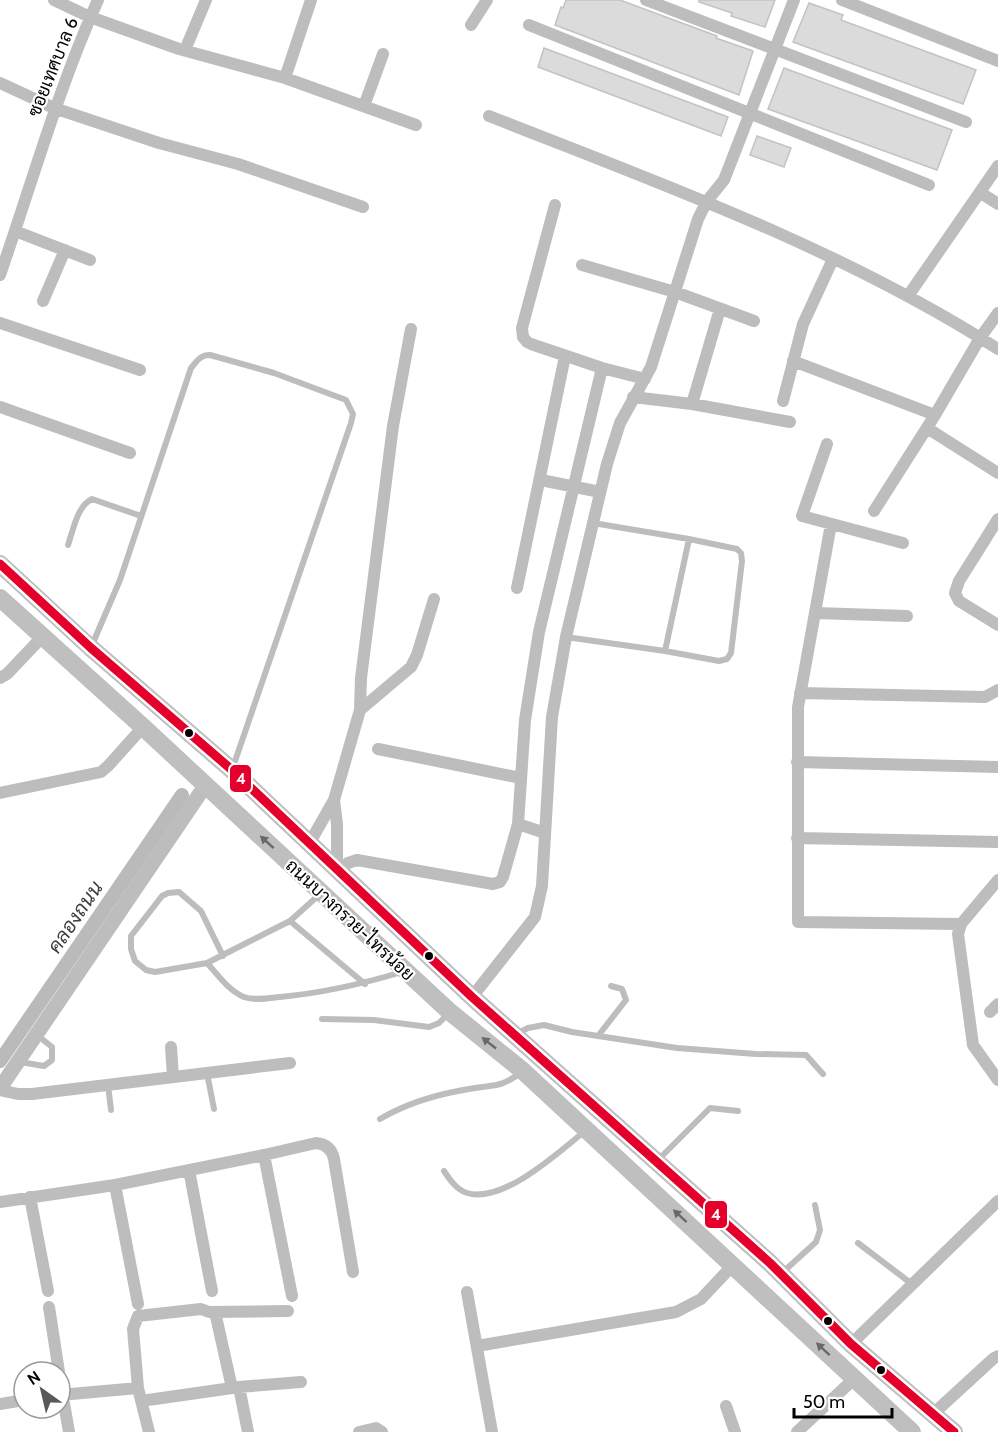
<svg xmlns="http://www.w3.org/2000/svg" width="998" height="1432" viewBox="0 0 998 1432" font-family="Cabin,Sarabun,sans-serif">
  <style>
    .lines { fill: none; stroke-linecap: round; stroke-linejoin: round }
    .canal { stroke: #bababa; stroke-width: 14 }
    .building { fill: #dbdbdb; stroke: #c3c3c3; stroke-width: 1.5 }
    .service { stroke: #bdbdbd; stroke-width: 6 }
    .minor { stroke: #bdbdbd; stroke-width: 12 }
    .tertiary { stroke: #bdbdbd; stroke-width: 15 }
    .secondary { stroke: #bfbfbf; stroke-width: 18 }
    .bus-1-casing { stroke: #fff; stroke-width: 14 }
    .bus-1 { stroke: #e4002b; stroke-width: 9 }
    .oneway { fill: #696969 }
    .bus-dot { fill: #000; stroke: #fff; stroke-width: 2 }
    .labels { text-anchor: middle; stroke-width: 4.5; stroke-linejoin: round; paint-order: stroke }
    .street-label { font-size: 18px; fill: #000; stroke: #fff }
    .water-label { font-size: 20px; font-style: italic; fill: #3d3d3d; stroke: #fff }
    .line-badge { stroke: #fff; stroke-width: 2 }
    .badge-label { font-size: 16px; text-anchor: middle; font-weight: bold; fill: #fff }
  </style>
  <rect width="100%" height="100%" fill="#fff"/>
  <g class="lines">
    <path class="canal" d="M0,1061L182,795"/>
  </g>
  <path class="building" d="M566,0H620L717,36L716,38L753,51L739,95L555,25L561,7L563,8Z
    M699,0H775L765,27L731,16L732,13L699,2Z
    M809,3L843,15L841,20L976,70L963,104L793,42Z
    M544,48L728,117L721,136L538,67Z
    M784,68L952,130L937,170L768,109Z
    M757,136L791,148L784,167L750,155Z"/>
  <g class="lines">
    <path class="service" d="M68,545C73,531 77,506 92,499L141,516
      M566,637L665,651L719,661L727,659L731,653L742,561L741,553L737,549L689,539L593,523
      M92,645L120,580L191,368C197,361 200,355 210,355L274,373L346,400L353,414L351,423L233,767
      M665,651L689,539
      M290,921L365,984
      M223,956L201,911L179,892L168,893L162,896L131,936V949L135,961L146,970L155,972L207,963L290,921L320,894
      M207,963C218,975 229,991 244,997C255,1001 269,998 280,997C323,993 362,984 402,972
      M322,1019L374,1020L429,1027L439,1023L449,1013
      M518,1033L528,1028L544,1025L572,1032L677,1048L756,1054L806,1055L823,1074
      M598,1036L626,1000L622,989L611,986
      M20,1062L44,1066L52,1060V1047L37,1035
      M207,1073L214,1109
      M108,1085L111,1110
      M380,1119C407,1103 438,1094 469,1089C496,1084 498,1089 522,1072
      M657,1161L710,1108L738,1111
      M444,1171C450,1180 457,1190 467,1193C503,1204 559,1152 585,1131
      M858,1243L912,1284
      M783,1272L816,1242L820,1230L815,1205"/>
    <path class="minor" d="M54,0L90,17L179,49L285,78L416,125
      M646,0L966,122
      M842,0L998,61
      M471,25L487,0
      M529,25L929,185
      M185,50L206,0
      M285,78L311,0
      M0,83L54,108L159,143L238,164L363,207
      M364,106L383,54
      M489,116C662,184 840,248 998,349
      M981,193L998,204
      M555,205L522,328L523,337L527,342L531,344L602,368L645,379
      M15,231L90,260
      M582,265L675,292L754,321
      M0,275C32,183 58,89 98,0
      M908,296L998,166
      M43,301L65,250
      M0,323L140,370
      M793,361L935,415
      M633,397L692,404L790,422
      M783,401L803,324L833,259
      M692,404L720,309
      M0,407L130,453
      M927,428L998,473
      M827,444L802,516L903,543
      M541,480L600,492
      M874,511L935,415L980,338L998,313
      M998,519L959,581L955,593L959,601L998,625
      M831,524L798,707V922L961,924
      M517,588L565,356
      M815,613L907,616
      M0,678L7,674L43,636
      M800,693L985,697L998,690
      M360,710L411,667L417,655L434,599
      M378,749L521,778
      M797,762L998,767
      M0,793L101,772L108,766L143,727
      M334,800L337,824V868
      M518,824L545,833
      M797,838L998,842
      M309,844L334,800L360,710L361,678L393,426L411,329
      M340,871L348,863L357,860L493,884L500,882L503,877L518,824L525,720L539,632L602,368
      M998,880L961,924L958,934L973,1045L998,1080
      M472,997L535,917L542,886L552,717L566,637L607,464L620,423L651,367L698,219L707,201L724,180L794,0
      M990,1012L998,1004
      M171,1047L173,1077
      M0,1090L18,1094H32L290,1063
      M264,1155L292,1296
      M189,1170L212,1291
      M115,1185L138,1304
      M30,1197L48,1291
      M0,1202L115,1185L264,1155L316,1143C326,1144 332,1149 334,1159L353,1272
      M467,1292L492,1432
      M49,1307L59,1372
      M215,1312L232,1388
      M851,1344L998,1201
      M477,1346L676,1312L701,1299L733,1265
      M60,1380L69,1432
      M239,1387L248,1432
      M60,1395L138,1388
      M141,1401L239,1387L301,1382
      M0,1404L24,1400
      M726,1406L735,1432
      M934,1413L994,1358L998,1356
      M149,1432L138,1388L133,1329L138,1316L201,1309L209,1312L288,1311
      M359,1432L376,1428L382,1432
      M797,1432L855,1378"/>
    <path class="tertiary" d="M0,1088L205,786"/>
    <path class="secondary" d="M0,564L91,648L232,770L472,997L770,1263L851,1344L954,1432
      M0,598L143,727L450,1012L523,1071L912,1432"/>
    <g class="bus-1-casing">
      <path id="bus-1" d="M0,564L91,648L232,770L472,997L770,1263L851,1344L954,1432"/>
    </g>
    <use href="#bus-1" class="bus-1"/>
  </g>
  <defs><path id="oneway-solid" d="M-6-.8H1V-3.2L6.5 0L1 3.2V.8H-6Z" transform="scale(1.5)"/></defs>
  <g class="oneway">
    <use href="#oneway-solid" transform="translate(267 842) rotate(-138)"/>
    <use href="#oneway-solid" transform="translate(489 1043) rotate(-142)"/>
    <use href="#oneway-solid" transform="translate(680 1216) rotate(-137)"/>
    <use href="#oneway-solid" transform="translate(823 1349) rotate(-137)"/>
  </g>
  <g class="bus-dot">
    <circle cx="189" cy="733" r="5"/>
    <circle cx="429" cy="956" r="5"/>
    <circle cx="828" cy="1321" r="5"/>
    <circle cx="881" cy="1370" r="5"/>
  </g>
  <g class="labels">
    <g class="street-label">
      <text transform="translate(53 67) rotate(-68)" y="6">ซอยเทศบาล 6</text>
      <text transform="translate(350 920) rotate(43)" y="6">ถนนบางกรวย-ไทรน้อย</text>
    </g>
    <g class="water-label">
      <text transform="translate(75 917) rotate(-56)" y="7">คลองถนน</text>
    </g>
  </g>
  <g class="line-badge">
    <rect x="229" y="764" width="23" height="29" rx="6" fill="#e4002b"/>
    <rect x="704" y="1200" width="24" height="29" rx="6" fill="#e4002b"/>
  </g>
  <g class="badge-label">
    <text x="241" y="784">4</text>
    <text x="716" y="1220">4</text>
  </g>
  <g transform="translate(42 1390) rotate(326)"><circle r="28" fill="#ffffff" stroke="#999999" stroke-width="1.5"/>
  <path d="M0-4.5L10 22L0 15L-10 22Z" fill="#595959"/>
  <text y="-9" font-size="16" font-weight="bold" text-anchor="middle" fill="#000000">N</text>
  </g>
  <path d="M794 1408v9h98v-9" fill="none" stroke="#000000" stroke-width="3"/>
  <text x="803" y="1408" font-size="18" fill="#000000" stroke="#ffffff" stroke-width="4.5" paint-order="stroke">50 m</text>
</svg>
